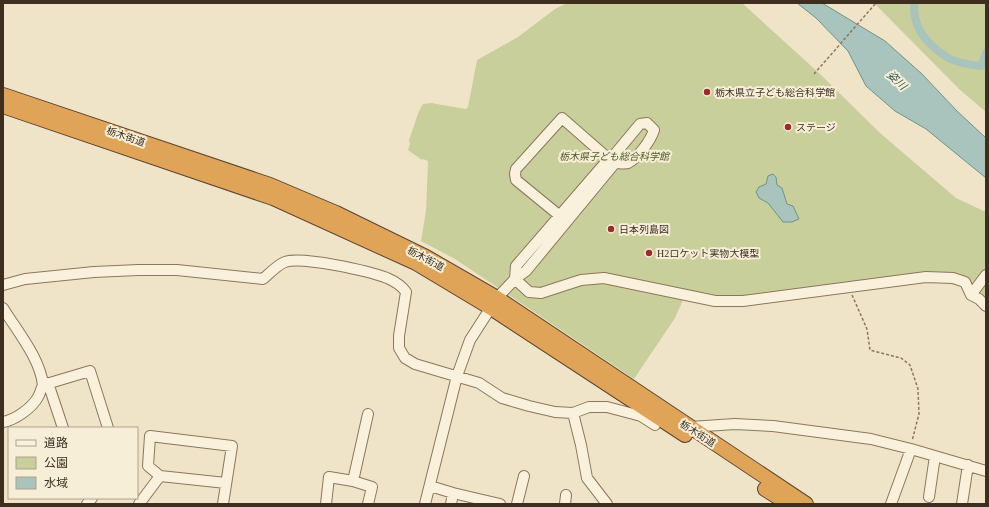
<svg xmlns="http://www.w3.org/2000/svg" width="989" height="507" viewBox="0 0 989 507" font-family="'Times New Roman','Noto Sans JP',serif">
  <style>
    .green { fill: #c9cf9b }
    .water { fill: #a9c4bc; stroke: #6f938a }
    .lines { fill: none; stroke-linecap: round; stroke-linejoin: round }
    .canal { stroke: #a9c4bc; stroke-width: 8 }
    .minor-casing { stroke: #8d765c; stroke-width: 12 }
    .highway-casing { stroke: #5b4430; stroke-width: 16 }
    .path { stroke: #8d765c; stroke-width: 1.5; stroke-dasharray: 3 2; stroke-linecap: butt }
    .minor { stroke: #faf1dc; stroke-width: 10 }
    .highway { stroke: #e0a458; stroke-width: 14 }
    .poi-dot { fill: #9e2a2b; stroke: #f7eed8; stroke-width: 1.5 }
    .labels { text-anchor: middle; stroke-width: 4; stroke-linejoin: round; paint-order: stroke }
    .poi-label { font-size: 10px; fill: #3d2e20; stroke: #f7eed8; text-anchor: start }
    .street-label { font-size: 10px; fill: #3d2e20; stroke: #f7eed8 }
    .park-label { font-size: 10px; font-style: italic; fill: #4d5a26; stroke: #f7eed8 }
    .water-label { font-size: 11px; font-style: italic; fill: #2f5d5a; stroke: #f7eed8 }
  </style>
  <rect width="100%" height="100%" fill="#f0e4c8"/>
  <path class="green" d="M567,3H742L819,73L880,133L956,198L986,212V303L973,291L967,278L743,297L715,296L687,291L675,318L634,379L455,259L421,241L426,211L428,161L423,159L422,160L408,150L410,144L409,140L419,111L423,104L431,103L466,109L468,107L477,60L518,37L555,9Z
    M874,3H986V112L959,89Z"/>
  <path class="water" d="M797,3H822L885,41L922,74L957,111L986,138V178L926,129L895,111L866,86L848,51L816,18Z
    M773,174L776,177L777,185L782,188L787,204L793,206L799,219L792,222H783L768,203L759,198L756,192L759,187L766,184L768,176Z"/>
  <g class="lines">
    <path class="canal" d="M914,3C913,24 922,38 938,51C941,53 945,56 948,58C958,63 970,65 981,66L986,53"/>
    <g class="minor-casing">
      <path id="minor" d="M560,216L516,180L515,174L516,169L562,118L610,160
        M515,279L529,292L541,293L581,280L604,278L715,301H743L926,277L953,278L965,282L971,295L979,299L986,306
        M3,285L25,279L94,272L138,270H177L263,279C269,274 277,265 285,262C302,256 369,271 387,278C394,281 402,286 406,292L399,336V348L405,358L415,364L479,383L502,398L529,406L555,412L573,413L589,407H607L641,416L655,425
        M971,295L986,275
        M3,308C17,331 40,358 43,385
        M48,383L63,428
        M573,413L581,445L587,478L607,504
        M3,422C15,420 32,408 38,397C40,394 41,389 43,385L90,371L108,428
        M690,427L735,424L773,426L871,439L911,449L986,471
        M353,481L368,414
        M430,486L453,493L500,504
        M929,497L935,456
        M87,504L92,498
        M139,504L160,476
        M223,504L232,446L150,436L148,466L160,476L226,483
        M326,504L329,477L353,481L372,487L368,504
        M425,504L457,376L470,340L497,298L515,279L526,271L615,163C619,163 625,164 628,163C638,158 651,140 654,130L647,123L640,124L610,160L606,162L516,266L515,279
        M451,504L453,493
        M517,504L524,476
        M565,504L566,495
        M891,504L911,449
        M962,504L968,465"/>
    </g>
    <g class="highway-casing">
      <path id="highway" d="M3,95L270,185L336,213L426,257L497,298L806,504
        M3,106L273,198L416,263L491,308L685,435
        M765,489L789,504"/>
    </g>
    <path class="path" d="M814,74L876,3
      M852,295L867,329L870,350L901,358L910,365L918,389L919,414L912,441"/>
    <use href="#minor" class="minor"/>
    <use href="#highway" class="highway"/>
  </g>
  <g class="poi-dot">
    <circle cx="707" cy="92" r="4"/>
    <circle cx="788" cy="127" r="4"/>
    <circle cx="611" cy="229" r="4"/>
    <circle cx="649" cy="253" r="4"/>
  </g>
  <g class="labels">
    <g class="poi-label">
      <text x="715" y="96">栃木県立子ども総合科学館</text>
      <text x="796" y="131">ステージ</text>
      <text x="619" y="233">日本列島図</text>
      <text x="657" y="257">H2ロケット実物大模型</text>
    </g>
    <g class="street-label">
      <text transform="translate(126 136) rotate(19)" y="4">栃木街道</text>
      <text transform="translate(426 258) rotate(28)" y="4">栃木街道</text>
      <text transform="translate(698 433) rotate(33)" y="4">栃木街道</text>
    </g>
    <g class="park-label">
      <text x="614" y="160">栃木県子ども総合科学館</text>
    </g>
    <g class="water-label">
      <text transform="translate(897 80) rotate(43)" y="4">姿川</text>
    </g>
  </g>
  <rect width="989" height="507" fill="none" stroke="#3d2e20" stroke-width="8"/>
  <rect x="8" y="427" width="130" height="72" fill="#f7eed8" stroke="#ada18e"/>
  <rect x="16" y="440" width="20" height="6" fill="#faf1dc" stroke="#ada18e"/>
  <text x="44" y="447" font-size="12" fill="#3d2e20">道路</text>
  <rect x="16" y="457" width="20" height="12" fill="#c9cf9b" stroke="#ada18e"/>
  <text x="44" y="467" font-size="12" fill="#3d2e20">公園</text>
  <rect x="16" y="477" width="20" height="12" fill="#a9c4bc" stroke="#ada18e"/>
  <text x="44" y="487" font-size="12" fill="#3d2e20">水域</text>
</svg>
